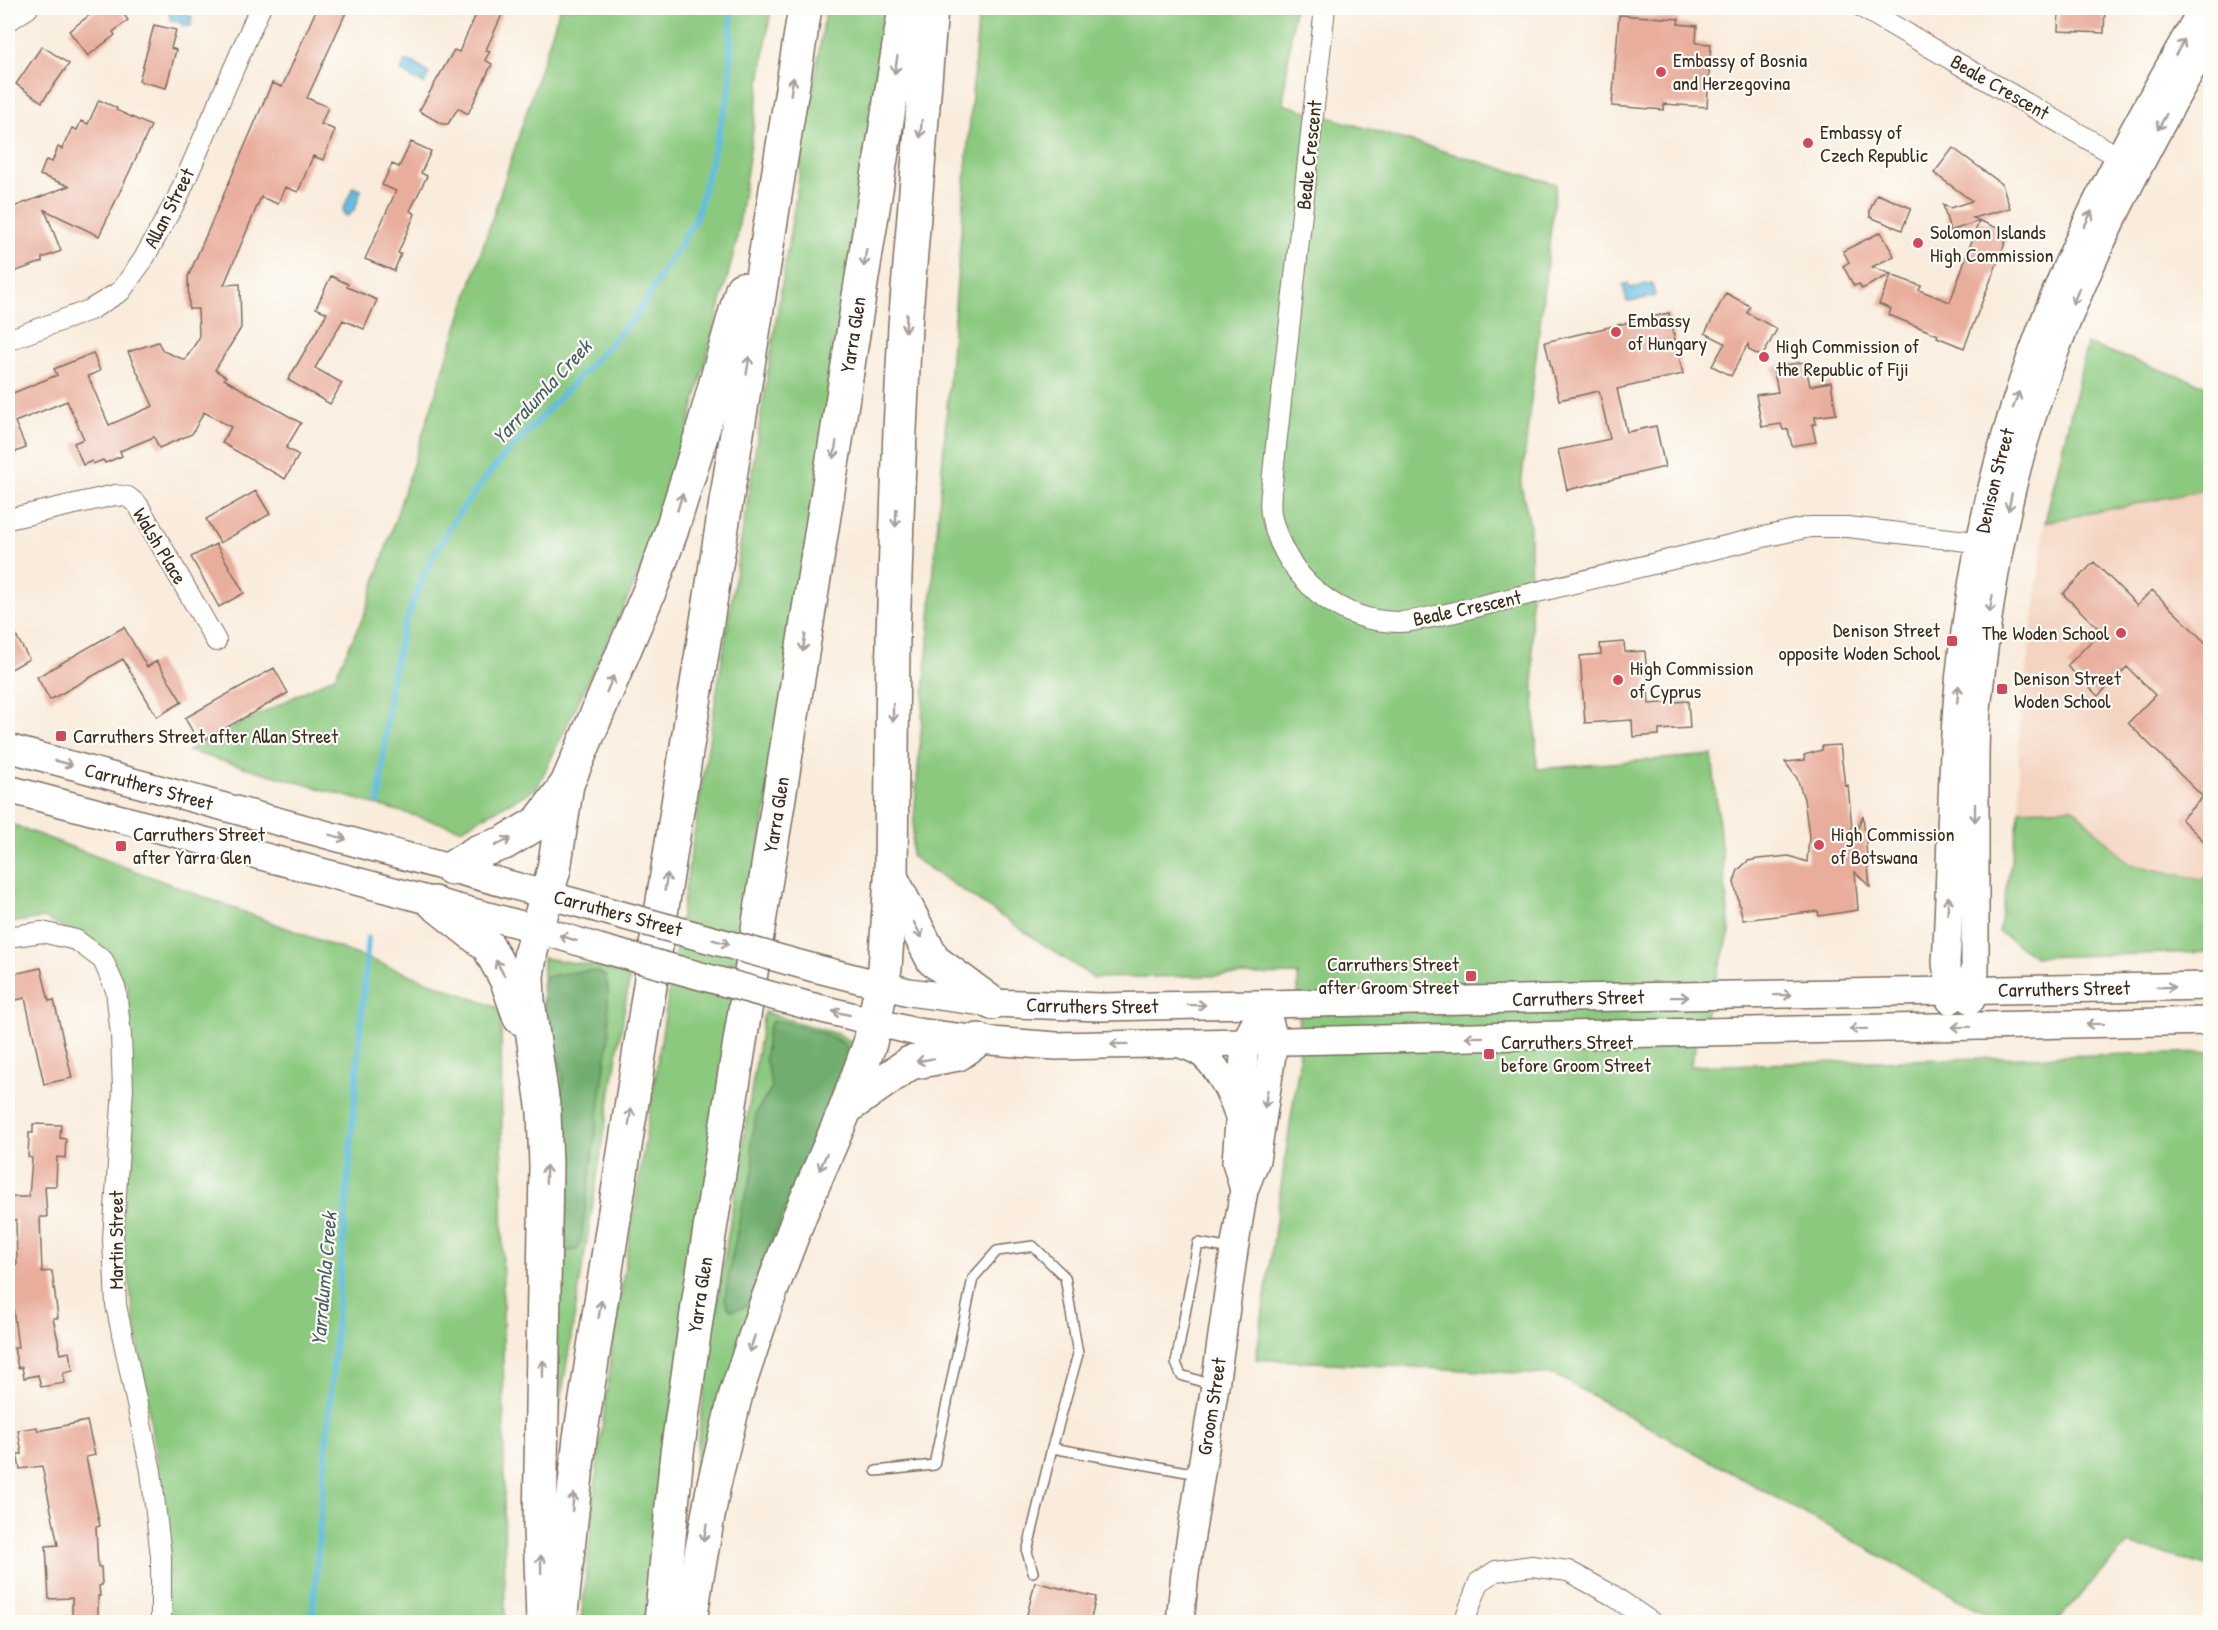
<svg xmlns="http://www.w3.org/2000/svg" width="2218" height="1630" viewBox="0 0 2218 1630" font-family="'Patrick Hand',sans-serif">
  <style>
    .built { fill: #f4d3c0 }
    .green { fill: #8bc97f; stroke: #637a4e; stroke-width: 1.5 }
    .forest { fill: #70ad6e; stroke: #566c46; stroke-width: 1.5 }
    .water { fill: #64bee2; stroke: #507480; stroke-width: 1.5 }
    .lines { fill: none; stroke-linecap: round; stroke-linejoin: round }
    .stream { stroke: #64bee2; stroke-width: 6 }
    .building { fill: #e9ad9c }
    .lane-casing { stroke: #7e6e60; stroke-width: 12 }
    .street-casing { stroke: #7e6e60; stroke-width: 22 }
    .secondary-casing { stroke: #7e6e60; stroke-width: 30 }
    .highway-casing { stroke: #7e6e60; stroke-width: 36 }
    .lane { stroke: #fff; stroke-width: 9 }
    .street { stroke: #fff; stroke-width: 20 }
    .secondary { stroke: #fff; stroke-width: 27 }
    .highway { stroke: #fff; stroke-width: 33 }
    .secondary-bridge-casing { stroke: #7e6e60; stroke-width: 30; stroke-linecap: butt }
    .secondary-bridge { stroke: #fff; stroke-width: 27 }
    .oneway { stroke: #a79f9a }
    .poi-dot { fill: #d1495b; stroke: #fdfcf7; stroke-width: 2 }
    .labels { text-anchor: middle; stroke-width: 4.5; stroke-linejoin: round; paint-order: stroke }
    .poi-label { font-size: 20px; fill: #3b2a1e; stroke: #fdfcf7; text-anchor: start }
    .street-label { font-size: 20px; fill: #3b2a1e; stroke: #fdfcf7 }
    .water-label { font-size: 21px; font-style: italic; fill: #495e63; stroke: #fdfcf7 }
  </style>
  <rect width="100%" height="100%" fill="#fdfcf7"/>
  <filter id="ink" filterUnits="userSpaceOnUse"><feTurbulence type="fractalNoise" baseFrequency=".0167" numOctaves="2"/><feDisplacementMap in="SourceGraphic" scale="12" xChannelSelector="R" yChannelSelector="G"/><feConvolveMatrix kernelMatrix="1 2 1 2 8 2 1 2 1" color-interpolation-filters="sRGB"/></filter>
  <filter id="wash" filterUnits="userSpaceOnUse"><feTurbulence type="fractalNoise" baseFrequency=".008" numOctaves="4" result="noise"/><feDisplacementMap in="SourceGraphic" scale="24" xChannelSelector="R" yChannelSelector="G"/><feGaussianBlur stdDeviation="1.35" result="paint"/><feColorMatrix in="noise" values="0 0 0 0 0 0 0 0 0 0 0 0 0 0 0 0 0 1.4 0 .05"/><feComposite in="paint" operator="in"/></filter>
  <g filter="url(#wash)">
    <rect width="100%" height="100%" fill="#f9ecdc"/>
    <path class="built" d="M2210,489V878L2198,879L2129,864L2073,808L2020,810L2018,743L2045,522Z"/>
    <path class="green" d="M560,8H771L736,244L663,524L537,788L461,829L188,751L335,676L365,613Z
      M826,8H891L657,1504L645,1622H581L598,1459L614,1335Z
      M979,8H1294L1283,104L1556,184L1521,486L1530,524L1531,614L1537,769L1712,755L1730,932L1690,1066L2210,1052V1567L2128,1544L2056,1622H2000L1555,1375L1256,1359L1299,1063L1298,974L1094,978L911,856Z
      M2087,344L2210,387V489L2045,522Z
      M2073,808L2129,864L2198,879L2210,878V952L2035,957L1999,932L2020,810Z
      M8,823L501,1009L505,1622H167L169,1543L122,1237L128,986L94,943L44,918L8,923Z
      M543,958L597,966L630,975L558,1417L543,1049Z
      M764,1012L840,1035L854,1044L690,1548H684L709,1354Z"/>
    <path class="forest" d="M581,971H596L605,976L608,987L609,1036L581,1241L577,1250L561,1252L556,1105L563,1087V1075L558,1060L549,1048L542,985L545,977L549,976Z
      M772,1021C784,1020 837,1036 845,1045C849,1049 848,1053 848,1058L806,1164L769,1246L749,1302L743,1308L730,1310L725,1300L729,1271L742,1207L754,1168L751,1140L757,1111L772,1087L765,1058L767,1033Z"/>
    <path class="water" d="M169,8H183L185,14L192,16L191,26H183L180,22L170,20Z
      M405,61L414,63L429,74L424,84L403,73L401,70Z
      M353,187L361,190C358,199 356,212 347,216L343,213V210Z
      M1628,283L1630,288L1652,283L1655,296L1627,302L1623,285Z"/>
    <g class="lines">
      <path class="stream" d="M379,802L390,688L402,631L424,574L452,523L488,474L637,315L696,218L730,90L731,8
        M312,1622L368,938"/>
    </g>
    <g id="blocks">
      <path class="building" d="M99,8H119L128,20L113,32L115,35L88,56L69,31Z
        M317,8H348L307,98L328,107L321,124L335,130L323,160L313,156L298,192L285,187L278,204L261,197L224,285L240,284L241,328L215,370L226,377L224,379L301,423L286,448L299,455L285,479L222,443L231,427L204,412L192,434L159,448L154,437L120,451L122,456L105,463L103,460L93,464L92,461L83,465L74,443L84,439L67,401L15,422L26,448L8,455V395L57,375L54,369L93,353L100,371L88,376L109,425L153,406L128,352L158,342L163,351L185,360L199,338L198,309H189L188,277L272,83L282,87Z
        M479,8H505L486,50L490,51L485,60L492,64L468,114L458,108L448,124H442L419,111L454,50L459,52Z
        M2059,8H2105L2104,33L2058,31Z
        M1619,15L1679,19L1678,24L1697,26L1696,43L1711,44L1707,107L1664,104V110L1612,106Z
        M154,25L176,30L171,48L176,50L166,88L139,81Z
        M42,46L69,64L42,102L16,84Z
        M99,100L117,108L116,110L151,126L99,236L45,210L61,251L42,258V262L8,274V209L69,186L40,175L46,160L52,162L58,147L62,149L72,128L77,130L81,121L88,124Z
        M411,142L431,151L421,173L427,176L410,211L415,214L398,253L401,254L394,271L365,259L396,191L382,185L392,164L399,167Z
        M1953,148L2002,184L2010,208L1973,218L2009,233L1964,348L1937,337L1938,335L1889,315L1891,309L1879,304L1891,275L1921,286L1919,290L1950,302L1979,221L1950,231L1943,205L1950,208L1972,201L1934,173Z
        M1877,194L1911,208L1902,230L1870,217V210Z
        M1881,232L1894,256L1872,267L1891,274L1862,289L1859,284L1854,286L1843,266L1849,262L1843,251Z
        M331,276L348,284L347,287L377,300L364,329L343,320L315,368L342,383L330,404L288,380L327,313L316,308Z
        M1726,293L1750,306L1747,313L1777,329L1762,357L1749,350L1748,344L1731,376L1712,366L1725,343L1705,333Z
        M1669,313L1683,374L1617,389L1627,432L1656,426L1665,467L1567,490L1558,450L1610,439L1599,391L1559,400L1545,342Z
        M1805,362L1810,386L1831,382L1836,414L1815,417L1816,424H1812L1816,442L1792,446L1788,429L1783,430L1781,424L1762,427L1756,395L1778,392L1773,367Z
        M256,491L270,514L220,543L206,519Z
        M216,544L244,593L219,607L191,557Z
        M2094,562L2137,605L2152,590L2211,648V848L2181,819L2203,797L2128,723L2155,695L2127,667L2098,696L2067,666L2101,631L2063,594Z
        M8,621L29,659L8,671Z
        M124,627L147,667L157,661L182,702L157,717L123,659L50,700L37,677Z
        M1624,642L1625,652L1645,651L1649,704L1688,701L1690,728L1659,730V735L1633,737L1632,720L1585,723L1580,656L1601,654L1600,644Z
        M274,668L288,693L199,743L185,718Z
        M1840,745L1845,786L1848,785L1853,839L1863,815L1870,887L1855,872L1858,910L1819,916L1818,911L1743,920L1734,882L1738,870L1748,861L1758,859L1789,856L1807,862L1809,836L1804,799L1797,778L1785,762L1805,760L1804,755L1822,750V746Z
        M41,968L49,1001L54,1000L72,1078L44,1084L25,998L8,1002V975Z
        M33,1124L61,1125L60,1138L66,1139L65,1158L57,1157L56,1186H45L47,1217H40L42,1272L52,1271L58,1318H53L61,1354L69,1352L73,1371L63,1373L65,1383L41,1387L38,1375L24,1378L22,1367L18,1368L14,1348H18L8,1267L17,1264L16,1220L8,1221V1197H29L32,1158L28,1157L29,1133H33Z
        M87,1421L95,1455L86,1457L100,1526L96,1527L98,1567H101L102,1585L99,1586L100,1596H98V1623H72V1598L49,1599L46,1546L58,1545L42,1466L20,1469L17,1454H22L18,1430L37,1427L38,1431Z
        M1035,1582L1096,1597L1090,1623H1025Z"/>
    </g>
  </g>
  <g filter="url(#ink)">
    <use href="#blocks" fill-opacity="0" stroke="#7e6e60" stroke-width="1.5"/>
    <g class="lines">
      <g class="lane-casing">
        <path id="lane" d="M1212,1385L1181,1375L1176,1363L1198,1243L1231,1249
          M1052,1448L1198,1474
          M876,1471L934,1465L973,1278L997,1251L1033,1246L1065,1277L1078,1354L1052,1448L1027,1552L1033,1572"/>
      </g>
      <g class="street-casing">
        <path id="street" d="M1325,8L1273,473C1272,487 1268,505 1272,519C1287,578 1338,623 1401,622C1417,621 1435,616 1451,613L1763,537L1810,527H1848L1992,544
          M1863,8L2129,163
          M8,21L28,8
          M8,340L90,310L121,291L143,260L177,199L260,8
          M8,519L115,495L128,497L138,505L216,641
          M8,937L42,932L76,940L103,960L116,990L121,1035L123,1089L113,1239L116,1305L151,1471L161,1556V1622
          M1464,1622L1479,1582L1496,1571L1532,1566L1568,1571L1612,1595L1651,1622"/>
      </g>
      <g class="secondary-casing">
        <g id="secondary">
          <path id="s1" d="M8,748L603,910"/>
          <path d="M8,789L537,929L599,948"/>
          <path id="s2" d="M814,968L909,992L992,1003L1100,1007L2210,986"/>
          <path d="M1950,1000L1961,992L1975,973C1975,917 1975,861 1975,805C1975,767 1974,729 1979,691C1989,601 2003,507 2031,420C2075,282 2139,161 2210,36"/>
          <path id="s3" d="M1971,1000C1961,992 1946,977 1946,963C1953,851 1949,737 1966,625C1982,509 2013,394 2059,285C2099,189 2151,98 2203,8"/>
          <path d="M806,1005L916,1032L978,1040L1056,1046L2210,1021"/>
          <path d="M1177,1043C1183,1045 1190,1047 1196,1050C1215,1059 1232,1095 1238,1114"/>
          <path d="M1244,1190L1236,1162L1245,1042L1253,1027"/>
          <path id="s4" d="M1180,1622L1185,1573L1215,1386L1234,1250L1244,1190L1256,1160L1274,1041L1270,1024"/>
        </g>
      </g>
      <g class="highway-casing">
        <g id="highway">
          <path d="M451,868L477,852L504,843L539,822L567,784L652,585L671,532L701,436L742,289"/>
          <path d="M892,879L933,960L992,1003"/>
          <path d="M434,903L488,946L507,981L520,1018"/>
          <path d="M846,1108L910,1063L958,1054L978,1040"/>
          <path d="M543,1622L540,1527L546,1166L544,1112L528,1001L527,976L531,951L554,869L567,784"/>
          <path d="M560,1622L580,1438L684,765L805,8"/>
          <path id="s5" d="M661,1622L677,1453L700,1292L905,8"/>
          <path d="M690,1622L697,1576L714,1484L736,1394L766,1304L800,1215L846,1108L870,1043L885,968L891,878L893,634L900,430L905,326L931,8"/>
        </g>
      </g>
      <use href="#lane" class="lane"/>
      <use href="#street" class="street"/>
      <use href="#secondary" class="secondary"/>
      <use href="#highway" class="highway"/>
      <g class="secondary-bridge-casing">
        <path id="secondary-bridge" d="M603,910L814,968
          M599,948L806,1005"/>
      </g>
      <use href="#secondary-bridge" class="secondary-bridge"/>
    </g>
    <defs><path id="oneway-shaft" d="M-6 0H5M1.5-3L5.5 0L1.5 3" fill="none" stroke-width="1.6" stroke-linecap="round" stroke-linejoin="round" transform="scale(1.5)"/></defs>
    <g class="oneway">
      <use href="#oneway-shaft" transform="translate(2180 47) rotate(-60)"/>
      <use href="#oneway-shaft" transform="translate(896 65) rotate(99)"/>
      <use href="#oneway-shaft" transform="translate(792 86) rotate(-81)"/>
      <use href="#oneway-shaft" transform="translate(2162 122) rotate(119)"/>
      <use href="#oneway-shaft" transform="translate(921 129) rotate(95)"/>
      <use href="#oneway-shaft" transform="translate(2088 219) rotate(-64)"/>
      <use href="#oneway-shaft" transform="translate(865 258) rotate(99)"/>
      <use href="#oneway-shaft" transform="translate(2076 296) rotate(113)"/>
      <use href="#oneway-shaft" transform="translate(906 323) rotate(94)"/>
      <use href="#oneway-shaft" transform="translate(748 365) rotate(-81)"/>
      <use href="#oneway-shaft" transform="translate(2016 400) rotate(-70)"/>
      <use href="#oneway-shaft" transform="translate(835 450) rotate(99)"/>
      <use href="#oneway-shaft" transform="translate(680 502) rotate(-73)"/>
      <use href="#oneway-shaft" transform="translate(2010 502) rotate(102)"/>
      <use href="#oneway-shaft" transform="translate(896 518) rotate(92)"/>
      <use href="#oneway-shaft" transform="translate(1991 604) rotate(100)"/>
      <use href="#oneway-shaft" transform="translate(804 643) rotate(99)"/>
      <use href="#oneway-shaft" transform="translate(610 684) rotate(-67)"/>
      <use href="#oneway-shaft" transform="translate(1958 694) rotate(-85)"/>
      <use href="#oneway-shaft" transform="translate(893 713) rotate(90)"/>
      <use href="#oneway-shaft" transform="translate(64 763) rotate(15)"/>
      <use href="#oneway-shaft" transform="translate(1975 813) rotate(90)"/>
      <use href="#oneway-shaft" transform="translate(338 837) rotate(15)"/>
      <use href="#oneway-shaft" transform="translate(503 842) rotate(-25)"/>
      <use href="#oneway-shaft" transform="translate(666 882) rotate(-81)"/>
      <use href="#oneway-shaft" transform="translate(1948 905) rotate(-87)"/>
      <use href="#oneway-shaft" transform="translate(918 930) rotate(63)"/>
      <use href="#oneway-shaft" transform="translate(568 938) rotate(-162)"/>
      <use href="#oneway-shaft" transform="translate(721 942) rotate(15)"/>
      <use href="#oneway-shaft" transform="translate(500 968) rotate(-119)"/>
      <use href="#oneway-shaft" transform="translate(2166 987) rotate(-1)"/>
      <use href="#oneway-shaft" transform="translate(1783 995) rotate(-1)"/>
      <use href="#oneway-shaft" transform="translate(1680 997) rotate(-1)"/>
      <use href="#oneway-shaft" transform="translate(1197 1005) rotate(-1)"/>
      <use href="#oneway-shaft" transform="translate(841 1013) rotate(-167)"/>
      <use href="#oneway-shaft" transform="translate(2095 1024) rotate(179)"/>
      <use href="#oneway-shaft" transform="translate(1961 1027) rotate(179)"/>
      <use href="#oneway-shaft" transform="translate(1858 1029) rotate(179)"/>
      <use href="#oneway-shaft" transform="translate(1474 1037) rotate(179)"/>
      <use href="#oneway-shaft" transform="translate(1119 1044) rotate(179)"/>
      <use href="#oneway-shaft" transform="translate(925 1060) rotate(170)"/>
      <use href="#oneway-shaft" transform="translate(1266 1099) rotate(99)"/>
      <use href="#oneway-shaft" transform="translate(630 1117) rotate(-81)"/>
      <use href="#oneway-shaft" transform="translate(823 1162) rotate(113)"/>
      <use href="#oneway-shaft" transform="translate(546 1174) rotate(-89)"/>
      <use href="#oneway-shaft" transform="translate(600 1309) rotate(-81)"/>
      <use href="#oneway-shaft" transform="translate(752 1344) rotate(108)"/>
      <use href="#oneway-shaft" transform="translate(543 1369) rotate(-89)"/>
      <use href="#oneway-shaft" transform="translate(573 1502) rotate(-84)"/>
      <use href="#oneway-shaft" transform="translate(705 1533) rotate(101)"/>
      <use href="#oneway-shaft" transform="translate(541 1564) rotate(-91)"/>
    </g>
  </g>
  <g class="poi-dot">
    <circle cx="1661" cy="72" r="6"/>
    <circle cx="1808" cy="143" r="6"/>
    <circle cx="1918" cy="243" r="6"/>
    <circle cx="1616" cy="332" r="6"/>
    <circle cx="1764" cy="357" r="6"/>
    <circle cx="2121" cy="633" r="6"/>
    <rect x="1946" y="635" width="12" height="12" rx="3"/>
    <circle cx="1618" cy="680" r="6"/>
    <rect x="1996" y="683" width="12" height="12" rx="3"/>
    <rect x="55" y="730" width="12" height="12" rx="3"/>
    <circle cx="1819" cy="845" r="6"/>
    <rect x="115" y="840" width="12" height="12" rx="3"/>
    <rect x="1465" y="970" width="12" height="12" rx="3"/>
    <rect x="1483" y="1048" width="12" height="12" rx="3"/>
  </g>
  <g class="labels">
    <g class="poi-label">
      <text x="1673" y="67">Embassy of Bosnia<tspan x="1673" dy="23">and Herzegovina</tspan></text>
      <text x="1820" y="139">Embassy of<tspan x="1820" dy="23">Czech Republic</tspan></text>
      <text x="1930" y="239">Solomon Islands<tspan x="1930" dy="23">High Commission</tspan></text>
      <text x="1628" y="327">Embassy<tspan x="1628" dy="23">of Hungary</tspan></text>
      <text x="1776" y="353">High Commission of<tspan x="1776" dy="23">the Republic of Fiji</tspan></text>
      <text x="1940" y="637" text-anchor="end">Denison Street<tspan x="1940" dy="23">opposite Woden School</tspan></text>
      <text x="2109" y="640" text-anchor="end">The Woden School</text>
      <text x="1630" y="675">High Commission<tspan x="1630" dy="23">of Cyprus</tspan></text>
      <text x="2014" y="685">Denison Street<tspan x="2014" dy="23">Woden School</tspan></text>
      <text x="73" y="743">Carruthers Street after Allan Street</text>
      <text x="133" y="841">Carruthers Street<tspan x="133" dy="23">after Yarra Glen</tspan></text>
      <text x="1831" y="841">High Commission<tspan x="1831" dy="23">of Botswana</tspan></text>
      <text x="1459" y="971" text-anchor="end">Carruthers Street<tspan x="1459" dy="23">after Groom Street</tspan></text>
      <text x="1501" y="1049">Carruthers Street<tspan x="1501" dy="23">before Groom Street</tspan></text>
    </g>
    <g class="street-label">
      <text transform="translate(2000 87) rotate(30)" y="7">Beale Crescent</text>
      <text transform="translate(1309 155) rotate(-84)" y="7">Beale Crescent</text>
      <text transform="translate(169 208) rotate(-63)" y="7">Allan Street</text>
      <text dy="7" stroke="none"><textPath href="#s5" startOffset="1302">Yarra Glen</textPath></text>
      <text dy="7" stroke="none"><textPath href="#s3" startOffset="532">Denison Street</textPath></text>
      <text transform="translate(160 546) rotate(59)" y="7">Walsh Place</text>
      <text transform="translate(1467 608) rotate(-12)" y="7">Beale Crescent</text>
      <text dy="7" stroke="none"><textPath href="#s1" startOffset="146">Carruthers Street</textPath></text>
      <text dy="7" stroke="none"><textPath href="#s5" startOffset="816">Yarra Glen</textPath></text>
      <text transform="translate(618 913) rotate(15)" y="7">Carruthers Street</text>
      <text dy="7" stroke="none"><textPath href="#s2" startOffset="1254">Carruthers Street</textPath></text>
      <text dy="7" stroke="none"><textPath href="#s2" startOffset="768">Carruthers Street</textPath></text>
      <text dy="7" stroke="none"><textPath href="#s2" startOffset="282">Carruthers Street</textPath></text>
      <text transform="translate(116 1240) rotate(-90)" y="7">Martin Street</text>
      <text dy="7" stroke="none"><textPath href="#s5" startOffset="330">Yarra Glen</textPath></text>
      <text dy="7" stroke="none"><textPath href="#s4" startOffset="218">Groom Street</textPath></text>
    </g>
    <g class="water-label">
      <text transform="translate(542 392) rotate(-47)" y="7">Yarralumla Creek</text>
      <text transform="translate(324 1279) rotate(-85)" y="7">Yarralumla Creek</text>
    </g>
  </g>
  <rect width="2218" height="1630" fill="none" stroke="#fdfcf7" stroke-width="30"/>
</svg>
